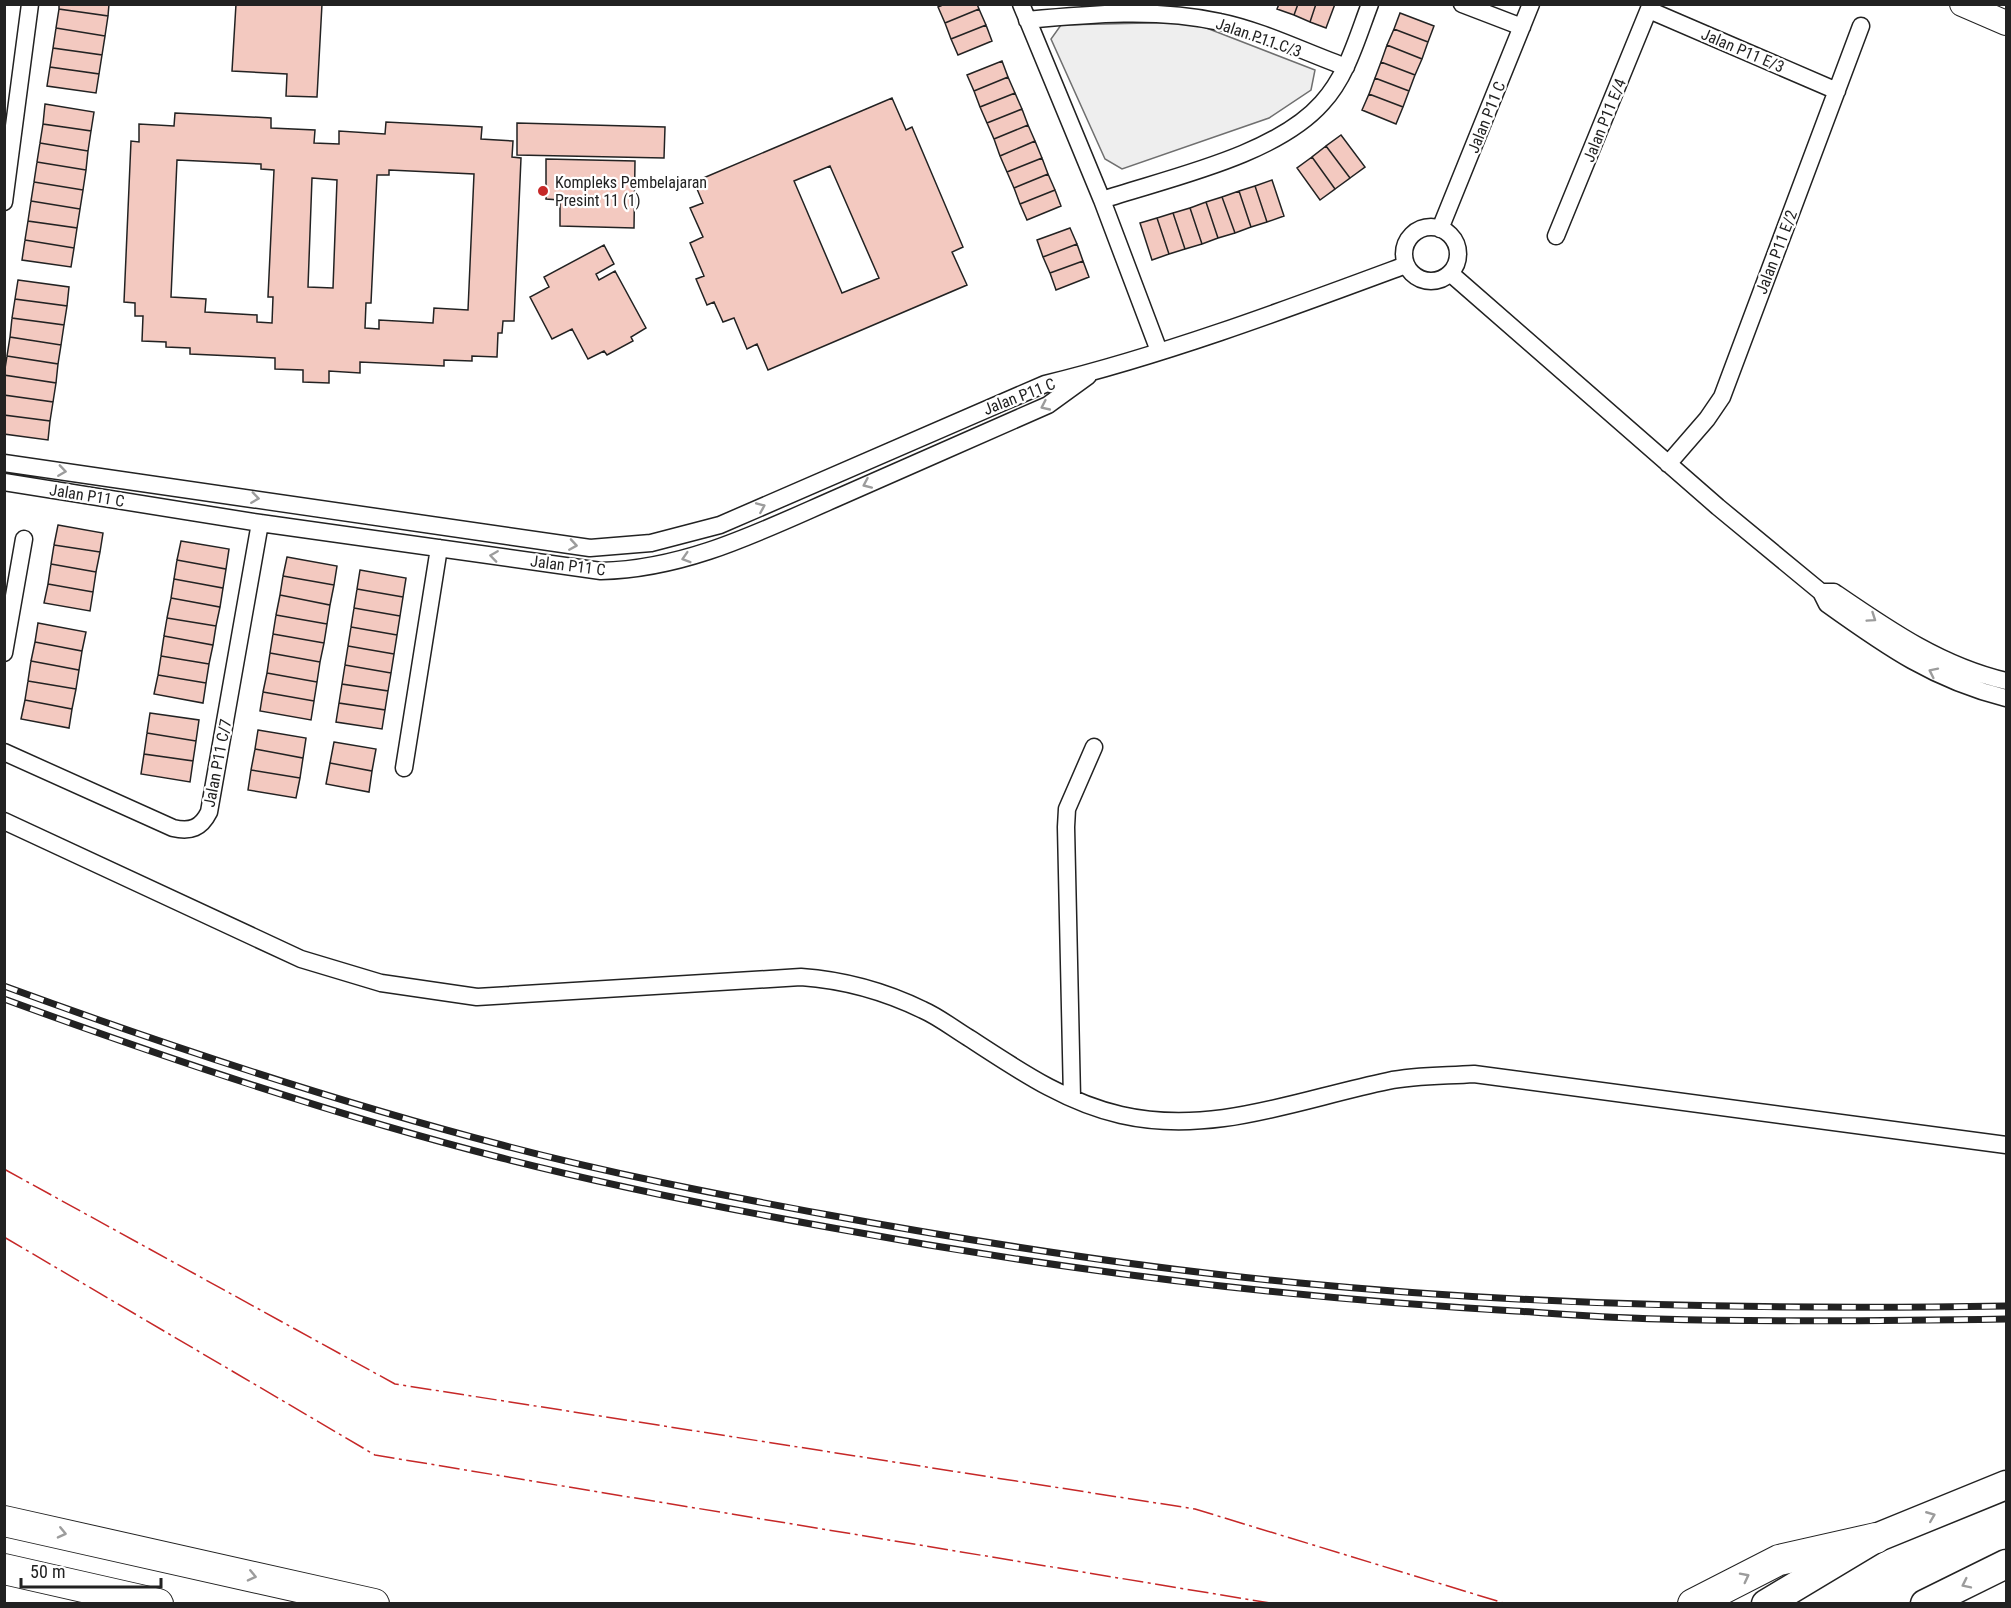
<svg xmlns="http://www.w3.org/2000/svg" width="2011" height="1608" viewBox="0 0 2011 1608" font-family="'Roboto Condensed',sans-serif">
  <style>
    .green { fill: #eee; stroke: #6f6f6f; stroke-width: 1.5 }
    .building { fill: #f3c9c0; stroke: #222; stroke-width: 1.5; fill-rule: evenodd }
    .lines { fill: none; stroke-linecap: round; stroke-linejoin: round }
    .minor-casing { stroke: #222; stroke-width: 19 }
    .secondary-casing { stroke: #222; stroke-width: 26 }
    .trunk-casing { stroke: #222; stroke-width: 31 }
    .motorway-casing { stroke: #222; stroke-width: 32 }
    .minor { stroke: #fff; stroke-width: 16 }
    .secondary { stroke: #fff; stroke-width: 24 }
    .trunk { stroke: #fff; stroke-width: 28 }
    .motorway { stroke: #fff; stroke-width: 30 }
    .rail-casing { stroke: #222; stroke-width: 7 }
    .rail { stroke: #fff; stroke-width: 4.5; stroke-dasharray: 14; stroke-linecap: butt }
    .power { stroke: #c62828; stroke-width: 1.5; stroke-dasharray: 21 4.5 3 4.5; stroke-linecap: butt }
    .oneway { stroke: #9c9c9c }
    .poi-dot { fill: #c62828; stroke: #fff; stroke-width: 2 }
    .labels { text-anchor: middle; stroke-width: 4.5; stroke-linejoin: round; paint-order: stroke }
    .street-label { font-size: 16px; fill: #222; stroke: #fff }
    .poi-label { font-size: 16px; fill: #222; stroke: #fff; text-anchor: start }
  </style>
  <rect width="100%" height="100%" fill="#fff"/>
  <path class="green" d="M1191,22L1315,70L1311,90L1269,118L1122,169L1105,159L1051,39L1061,25Z"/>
  <path class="building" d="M59,4H109L108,16L59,9Z
    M236,4H322L317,97L286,96L287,74L232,71Z
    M945,4H977L979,9L945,23L938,7Z
    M1279,4H1298L1294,15L1277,9Z
    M1298,4H1316L1310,22L1294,15Z
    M1316,4H1335L1326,28L1310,22Z
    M59,9L108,16L105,36L56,28Z
    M979,9L986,25L951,39L945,23Z
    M1400,13L1434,26L1428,42L1394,29Z
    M986,25L992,41L958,55L951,39Z
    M56,28L105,36L102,55L53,48Z
    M1394,29L1428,42L1422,59L1387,45Z
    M1387,45L1422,59L1415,75L1381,62Z
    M53,48L102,55L99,74L50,67Z
    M1002,61L1008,77L974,91L967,75Z
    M1381,62L1415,75L1409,91L1375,78Z
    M50,67L99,74L96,93L47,86Z
    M1008,77L1015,93L980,107L974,91Z
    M1375,78L1409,91L1403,107L1369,94Z
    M1015,93L1022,109L987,123L980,107Z
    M1369,94L1403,107L1396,124L1362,110Z
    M892,98L906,130L912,127L963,247L952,252L967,285L768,370L757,344L747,349L734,318L723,322L714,302L707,305L696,279L704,276L690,243L703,237L690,208L703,203L694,182ZM830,166L879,278L842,293L794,181Z
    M45,104L94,112L91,131L43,124Z
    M1022,109L1028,125L994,139L987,123Z
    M175,113L271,118V128L315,130L314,143L339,144V131L385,134L386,122L482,127L481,139L513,141L512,157L521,158L514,321H503L502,333H498L497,357L472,356V361L444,360V366L360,362V373L329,371V383L303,382V370L275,369V358L190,354V348L166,347V342L142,341L143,316H135V303L124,302L131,141L139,142V124L174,126ZM177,160L261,164V169L274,170L268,297H273L272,323L257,322V315L205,312L206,299L171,297ZM389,170L474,174L468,310L434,308L433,323L379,320V329L365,328L366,303H371L377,175H389ZM312,178L337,180L333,288L308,287Z
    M517,123L665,127L664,158L517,155Z
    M43,124L91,131L88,151L40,143Z
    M1028,125L1035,141L1000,156L994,139Z
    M1341,135L1365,167L1350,178L1326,146Z
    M1035,141L1042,158L1007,172L1000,156Z
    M40,143L88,151L86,170L37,162Z
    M1326,146L1350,178L1335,189L1312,157Z
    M1312,157L1335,189L1320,200L1297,168Z
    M1042,158L1048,174L1014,188L1007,172Z
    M546,159L635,161L634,228L560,226V200L546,199Z
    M37,162L86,170L83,190L34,182Z
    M1048,174L1055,190L1020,204L1014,188Z
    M1272,180L1284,216L1267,222L1255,186Z
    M34,182L83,190L80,209L31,201Z
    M1255,186L1267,222L1251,227L1239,191Z
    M1055,190L1061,206L1027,220L1020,204Z
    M1239,191L1251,227L1235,233L1222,197Z
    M1222,197L1235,233L1218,238L1206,202Z
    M31,201L80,209L77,228L28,221Z
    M1206,202L1218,238L1202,244L1190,208Z
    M1190,208L1202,244L1185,249L1173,213Z
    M1173,213L1185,249L1169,254L1157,218Z
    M1157,218L1169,254L1152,260L1140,223Z
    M28,221L77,228L74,248L25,240Z
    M1070,228L1077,244L1043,257L1037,240Z
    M25,240L74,248L71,267L22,260Z
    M1077,244L1083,261L1050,273L1043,257Z
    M604,245L614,264L596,274L599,280L615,271L646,328L631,337L633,341L607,355L604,351L588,359L572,329L552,339L530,297L549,287L544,277Z
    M1083,261L1089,277L1056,290L1050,273Z
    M18,280L69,287L67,306L15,299Z
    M15,299L67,306L64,325L12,318Z
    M12,318L64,325L61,345L10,337Z
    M10,337L61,345L58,364L7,356Z
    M7,356L58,364L56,383L4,375Z
    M4,375L56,383L53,402L4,395Z
    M4,395L53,402L50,421L4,415Z
    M4,415L50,421L48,440L4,434Z
    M58,525L103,533L100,552L54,545Z
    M181,541L229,549L226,569L177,560Z
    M54,545L100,552L96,572L51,564Z
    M287,557L337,566L334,585L283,576Z
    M177,560L226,569L223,588L174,579Z
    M51,564L96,572L93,592L48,584Z
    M360,570L406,578L403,597L357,589Z
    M283,576L334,585L330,605L280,595Z
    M174,579L223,588L220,607L171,598Z
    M48,584L93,592L90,611L44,603Z
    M357,589L403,597L400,616L354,608Z
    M280,595L330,605L327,624L276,615Z
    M171,598L220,607L216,626L167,618Z
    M354,608L400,616L397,635L351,627Z
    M276,615L327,624L324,643L273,634Z
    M167,618L216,626L213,645L164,636Z
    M38,623L86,632L82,651L35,642Z
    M351,627L397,635L394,654L348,646Z
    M273,634L324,643L320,662L270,653Z
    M164,636L213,645L209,664L161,656Z
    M35,642L82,651L79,670L31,661Z
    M348,646L394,654L391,673L345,665Z
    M270,653L320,662L317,682L267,673Z
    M161,656L209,664L206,683L158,675Z
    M31,661L79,670L76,689L28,681Z
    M345,665L391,673L388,691L342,684Z
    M267,673L317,682L314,701L263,692Z
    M158,675L206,683L203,703L154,694Z
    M28,681L76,689L72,709L25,700Z
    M342,684L388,691L385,710L339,703Z
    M263,692L314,701L311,720L260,711Z
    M25,700L72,709L69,728L21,719Z
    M339,703L385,710L382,729L336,722Z
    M150,713L199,720L196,741L147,733Z
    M258,730L306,738L303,758L255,749Z
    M147,733L196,741L193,761L144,754Z
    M334,742L376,749L372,771L330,763Z
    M255,749L303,758L300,778L251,770Z
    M144,754L193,761L190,782L141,774Z
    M330,763L372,771L369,792L326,784Z
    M251,770L300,778L296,798L248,790Z"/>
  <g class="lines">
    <g class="minor-casing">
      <path id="minor" d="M1021,4L1102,200L1159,351
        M1462,4L1522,27
        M1649,10L1837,91
        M1027,20C1090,14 1158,8 1220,22C1260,30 1307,53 1346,67
        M1102,200C1168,178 1275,156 1322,103C1347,76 1357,38 1370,4
        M4,202L30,4
        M1404 254a27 27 0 1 1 54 0a27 27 0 1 1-54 0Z
        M1440,229L1531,4
        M1556,236L1651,4
        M1450,273L1718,507L1821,592L1827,604C1887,647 1934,680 2006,698
        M4,463L590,548L651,543L720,525L1045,384C1165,355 1290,308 1406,265
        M1668,464L1707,419L1722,397L1861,26
        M4,482L260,523L601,571C687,569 761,531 839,497C909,466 978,436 1048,405L1088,376
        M1821,592H1834C1888,629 1941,666 2006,681
        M4,653L24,539
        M4,752L173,828C191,832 201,828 209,812L260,523
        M404,768L439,548
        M4,821L301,959L381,983L477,997L801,977C843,980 884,991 923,1010C939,1017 954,1029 969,1038C1017,1069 1064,1102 1121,1115C1213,1136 1300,1099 1388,1081C1415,1075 1446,1076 1474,1074L2006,1145
        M1072,1098L1066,827L1067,809L1094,747"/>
    </g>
    <g class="secondary-casing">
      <path id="secondary" d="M1962,4L2006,23"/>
    </g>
    <g class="trunk-casing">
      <path id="trunk" d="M1766,1604L1876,1538L2006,1485
        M1925,1604L2006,1564"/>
    </g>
    <g class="motorway-casing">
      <path id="motorway" d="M4,1521L374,1604
        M4,1569L158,1604
        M1693,1604L1779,1560L1876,1538"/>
    </g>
    <use href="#minor" class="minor"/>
    <use href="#secondary" class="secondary"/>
    <use href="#trunk" class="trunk"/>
    <use href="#motorway" class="motorway"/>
    <g class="rail-casing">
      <path id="rail" d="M4,986C168,1046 334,1101 502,1145C608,1173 716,1194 823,1214C981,1243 1140,1268 1300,1283C1535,1306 1771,1310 2006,1306
        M4,999C168,1059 334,1115 502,1158C612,1186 722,1208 833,1228C1059,1270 1286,1298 1515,1311C1562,1314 1610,1318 1658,1319C1774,1322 1890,1321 2006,1319"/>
    </g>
    <use href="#rail" class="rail"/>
    <path class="power" d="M4,1169L395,1384L1195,1509L1507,1604
      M4,1237L375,1455L1276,1604"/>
  </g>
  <defs><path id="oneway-chevron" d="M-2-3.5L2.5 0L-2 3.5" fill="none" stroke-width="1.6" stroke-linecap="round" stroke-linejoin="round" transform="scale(1.5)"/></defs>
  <g class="oneway">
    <use href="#oneway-chevron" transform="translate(1045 406) rotate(155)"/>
    <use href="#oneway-chevron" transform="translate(62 471) rotate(8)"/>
    <use href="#oneway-chevron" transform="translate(867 484) rotate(156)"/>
    <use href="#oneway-chevron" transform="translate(255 498) rotate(8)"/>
    <use href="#oneway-chevron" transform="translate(761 507) rotate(-23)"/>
    <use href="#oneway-chevron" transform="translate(573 545) rotate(9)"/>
    <use href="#oneway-chevron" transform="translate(494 556) rotate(-172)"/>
    <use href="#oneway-chevron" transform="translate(686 558) rotate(163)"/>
    <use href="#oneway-chevron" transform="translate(1872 618) rotate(34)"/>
    <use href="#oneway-chevron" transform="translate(1933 672) rotate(-154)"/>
    <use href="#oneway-chevron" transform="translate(1931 1516) rotate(-22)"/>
    <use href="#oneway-chevron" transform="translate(62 1533) rotate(13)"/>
    <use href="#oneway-chevron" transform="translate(252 1576) rotate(13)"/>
    <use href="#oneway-chevron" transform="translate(1745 1577) rotate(-27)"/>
    <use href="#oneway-chevron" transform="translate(1966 1584) rotate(154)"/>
  </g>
  <circle class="poi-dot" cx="543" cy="191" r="6"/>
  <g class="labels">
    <g class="street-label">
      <text transform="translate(1259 37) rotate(19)" y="6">Jalan P11 C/3</text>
      <text transform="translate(1743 50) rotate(23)" y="6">Jalan P11 E/3</text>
      <text transform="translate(1486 117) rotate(-68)" y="6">Jalan P11 C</text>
      <text transform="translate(1604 120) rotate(-68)" y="6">Jalan P11 E/4</text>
      <text transform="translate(1776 252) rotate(-69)" y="6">Jalan P11 E/2</text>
      <text transform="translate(1019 396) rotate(-21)" y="6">Jalan P11 C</text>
      <text transform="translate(87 495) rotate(9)" y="6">Jalan P11 C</text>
      <text transform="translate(568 565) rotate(7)" y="6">Jalan P11 C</text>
      <text transform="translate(217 763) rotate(-79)" y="6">Jalan P11 C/7</text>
    </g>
    <g class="poi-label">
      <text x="555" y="188">Kompleks Pembelajaran<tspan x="555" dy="18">Presint 11 (1)</tspan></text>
    </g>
  </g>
  <rect width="2011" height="1608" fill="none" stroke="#222222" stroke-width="12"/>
  <path d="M21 1578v9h140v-9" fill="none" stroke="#222222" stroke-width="3"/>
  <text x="30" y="1578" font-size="18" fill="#222222" stroke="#ffffff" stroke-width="4.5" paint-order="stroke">50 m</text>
</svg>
